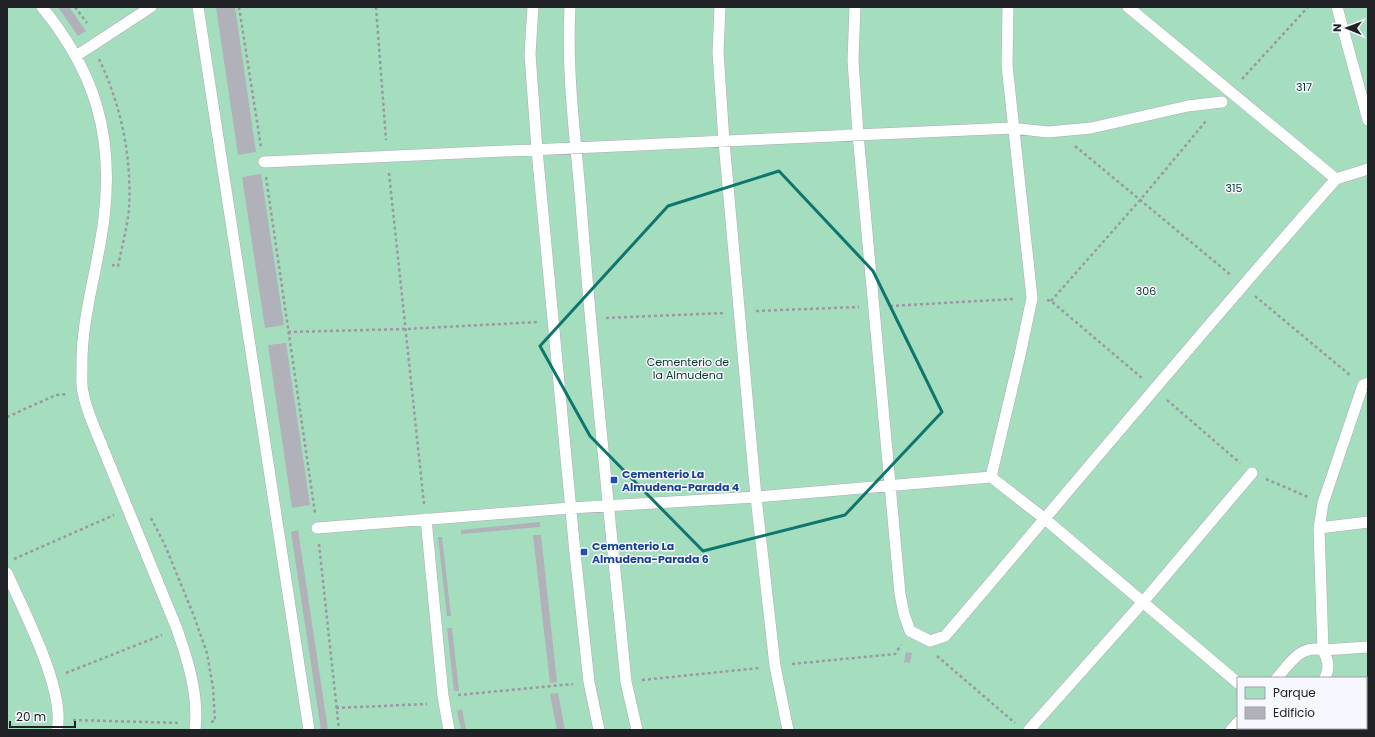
<svg xmlns="http://www.w3.org/2000/svg" width="1375" height="737" viewBox="0 0 1375 737" font-family="Poppins,sans-serif">
  <style>
    .green { fill: #a5ddbf; fill-rule: evenodd }
    .building { fill: #b0b1b9 }
    .lines { fill: none; stroke-linecap: round; stroke-linejoin: round }
    .service-casing { stroke: #adaeb7; stroke-width: 12 }
    .path { stroke: #999aa0; stroke-width: 2.5; stroke-dasharray: 3 3; stroke-linecap: butt }
    .service { stroke: #fff; stroke-width: 11 }
    .marked { fill: none; stroke: #0f766e; stroke-width: 3; stroke-linejoin: round }
    .transit-dot { fill: #1a4fb4; stroke: #f6f7ff; stroke-width: 1.5 }
    .labels { text-anchor: middle; stroke-width: 3; stroke-linejoin: round; paint-order: stroke }
    .park-label { font-size: 11px; fill: #083b26; stroke: #f6f7ff }
    .transit-label { font-size: 11px; font-weight: bold; fill: #164399; stroke: #f6f7ff; text-anchor: start }
  </style>
  <rect width="100%" height="100%" fill="#e9eaf3"/>
  <path class="green" d="M7,7H1368V730H7ZM1238,678H1366V728H1238Z"/>
  <path class="building" d="M58,7H69L86,31L78,36Z
    M216,7H235L256,152L238,155Z
    M261,174L284,325L265,328L242,177Z
    M286,343L310,505L292,508L268,345Z
    M540,522V527L461,534V530Z
    M298,530L328,730H321L291,532Z
    M533,535H541L557,682L550,683Z
    M438,537H442L451,616H447Z
    M447,628H452L459,691H454Z
    M906,652L912,653L910,663L904,662Z
    M558,693L565,730H557L550,694Z
    M462,709L466,730H461L457,711Z
    M1250,728H1263L1261,730H1248Z"/>
  <g class="lines">
    <g class="service-casing">
      <path id="service" d="M42,7C95,72 114,135 104,218C98,269 81,317 82,368C82,376 81,385 83,392C85,403 89,414 93,424L177,629C188,661 199,695 195,730
        M198,7L309,730
        M533,7L530,54L537,150L575,553L589,682L599,730
        M570,7C566,78 577,147 582,217C594,373 611,527 626,682L637,730
        M720,7L718,52L724,142L756,497L775,666L788,730
        M855,7L853,60L858,134L900,594L904,614L910,631L930,641L945,636C1075,484 1203,329 1336,179
        M1008,7L1007,65L1032,298L1020,355L991,477L1045,519L1238,683
        M1128,7L1336,179L1368,169
        M1337,7L1368,120
        M76,56L151,7
        M264,162L1012,128L1048,132L1091,128L1188,106L1222,102
        M1368,383L1363,385L1323,503L1319,528L1323,650L1368,647
        M426,519L443,696L449,730
        M317,528L570,508L756,497L991,477
        M1319,528L1368,522
        M7,573C23,610 66,691 57,730
        M1277,678C1290,663 1301,644 1323,650C1328,660 1330,668 1325,678
        M1288,728L1290,730
        M1029,730L1143,602L1252,473
        M1231,730L1238,722"/>
    </g>
    <path class="path" d="M75,7L87,23
      M239,7L261,147
      M376,7L386,140
      M99,59C121,105 132,157 129,209C127,228 122,247 118,266L112,265
      M1242,79L1308,7
      M1075,146L1232,276
      M389,173L424,504
      M266,177L315,513
      M1255,296L1351,376
      M1047,300L1051,301L1142,378
      M1051,301L1141,199L1206,121
      M890,306L1014,299
      M756,311L859,307
      M606,318L723,313
      M288,332L406,329L538,322
      M1167,400L1240,463
      M7,417L56,395L68,394
      M1266,479L1308,497
      M151,518L164,543L194,616L207,653L213,688L215,721L211,722
      M319,544L339,730
      M14,559L114,515
      M937,656L1015,723
      M792,664L895,654L901,645
      M66,673L162,635
      M642,680L759,668
      M458,695L573,684
      M336,708L427,704
      M73,720L180,723"/>
    <use href="#service" class="service"/>
  </g>
  <path class="marked" d="M779,171L873,271L942,412L845,515L703,551L590,436L540,346L668,206Z"/>
  <g class="transit-dot">
    <rect x="610" y="476" width="8" height="8" rx="2"/>
    <rect x="580" y="548" width="8" height="8" rx="2"/>
  </g>
  <g class="labels">
    <g class="park-label">
      <text x="1304" y="91">317</text>
      <text x="1234" y="192">315</text>
      <text x="1146" y="295">306</text>
      <text x="688" y="366">Cementerio de<tspan x="688" dy="13">la Almudena</tspan></text>
    </g>
    <g class="transit-label">
      <text x="622" y="478">Cementerio La<tspan x="622" dy="13">Almudena-Parada 4</tspan></text>
      <text x="592" y="550">Cementerio La<tspan x="592" dy="13">Almudena-Parada 6</tspan></text>
    </g>
  </g>
  <rect width="1375" height="737" fill="none" stroke="#212225" stroke-width="16"/>
  <rect x="1237" y="677" width="130" height="52" fill="#f6f7ff" stroke="#a1a2a8"/>
  <rect x="1245" y="687" width="20" height="12" fill="#a5ddbf" stroke="#a1a2a8"/>
  <text x="1273" y="697" font-size="12" fill="#212225">Parque</text>
  <rect x="1245" y="707" width="20" height="12" fill="#b0b1b9" stroke="#a1a2a8"/>
  <text x="1273" y="717" font-size="12" fill="#212225">Edificio</text>
  <g transform="translate(1347 28) rotate(271)" stroke="#f6f7ff" stroke-width="3" paint-order="stroke">
  <path d="M0-3L7 15L0 10L-7 15Z" fill="#212225"/>
  <text y="-6" font-size="11" font-weight="bold" text-anchor="middle" fill="#212225">N</text>
  </g>
  <path d="M10 721v6h65v-6" fill="none" stroke="#212225" stroke-width="2"/>
  <text x="16" y="721" font-size="12" fill="#212225" stroke="#f6f7ff" stroke-width="3" paint-order="stroke">20 m</text>
</svg>
